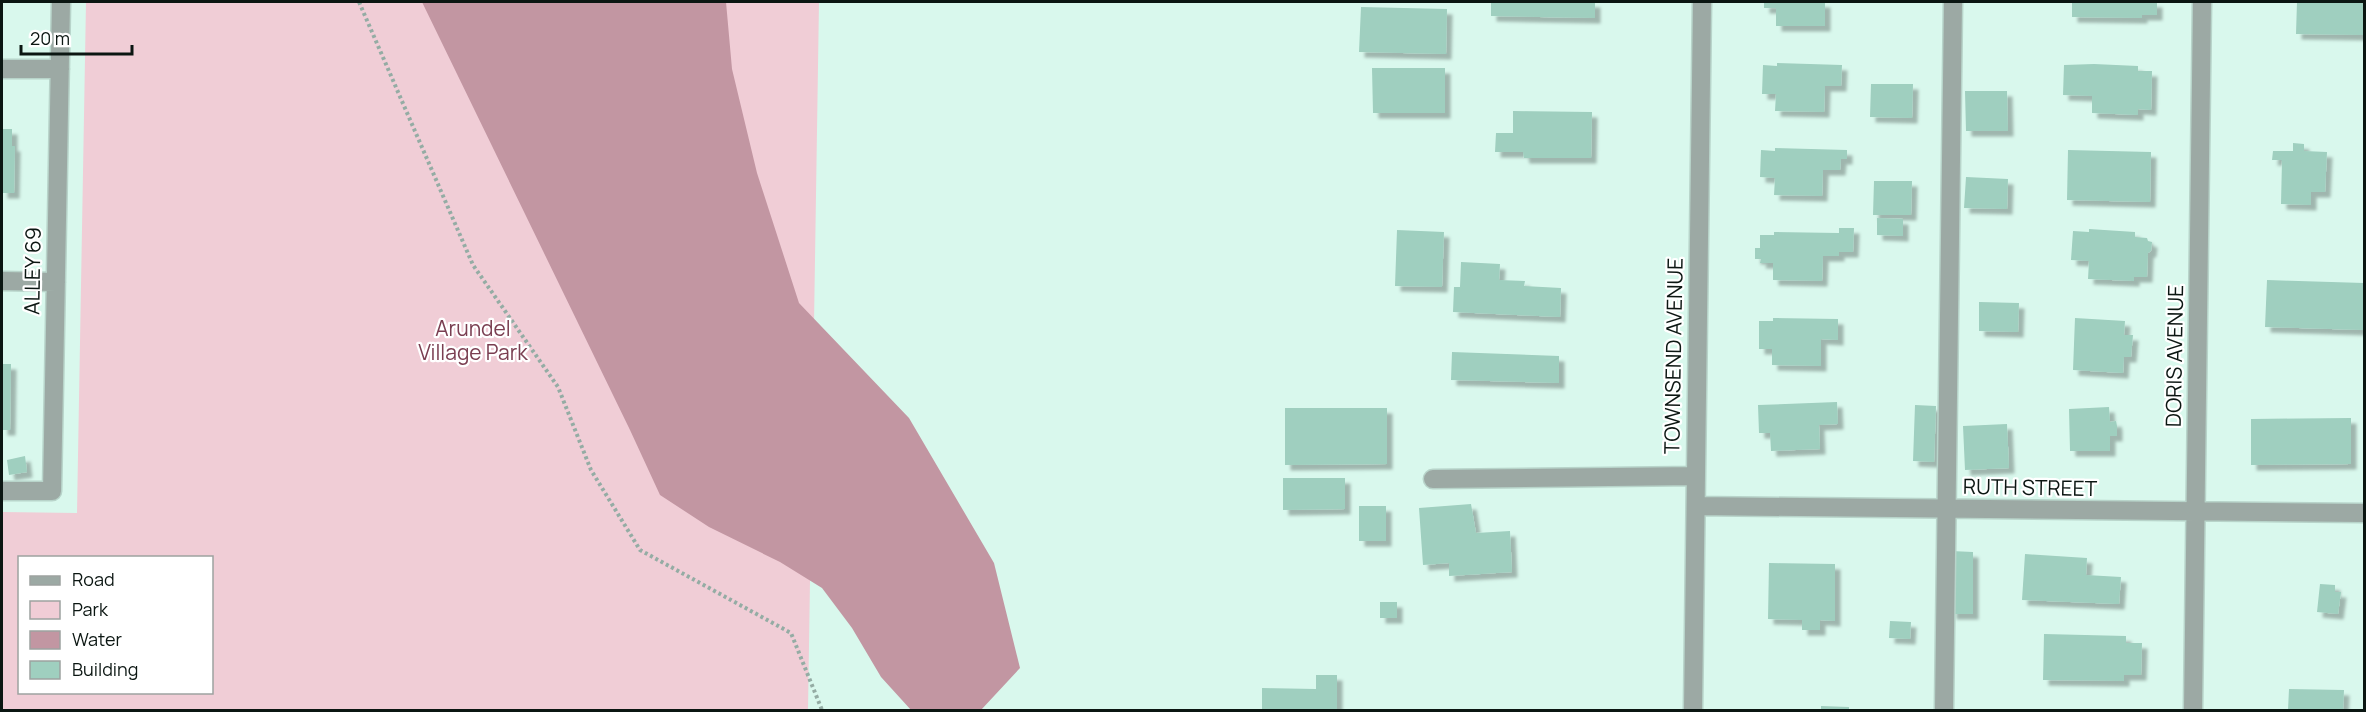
<svg xmlns="http://www.w3.org/2000/svg" width="2366" height="712" viewBox="0 0 2366 712" font-family="Manrope,sans-serif">
  <style>
    .green { fill: #f0cdd6; fill-rule: evenodd }
    .water { fill: #c296a2 }
    .building { fill: #9fcfbf; filter: url(#shadow) }
    .lines { fill: none; stroke-linecap: round; stroke-linejoin: round }
    .minor-casing { stroke: #b8d4ca; stroke-width: 21 }
    .path { stroke: #94aca4; stroke-width: 4; stroke-dasharray: 3 3; stroke-linecap: butt }
    .minor { stroke: #9ca9a4; stroke-width: 18 }
    .labels { text-anchor: middle; stroke-width: 4.5; stroke-linejoin: round; paint-order: stroke }
    .street-label { font-size: 21px; fill: #0b1612; stroke: #fff }
    .park-label { font-size: 21px; fill: #7a3e51; stroke: #fff }
  </style>
  <defs>
    <filter id="shadow"><feDropShadow dx="5.5" dy="5.5" stdDeviation="1.5" flood-color="#0004"/></filter>
  </defs>
  <rect width="100%" height="100%" fill="#d9f8ed"/>
  <path class="green" d="M86,2H819L808,710H2V512L77,513ZM20,558H212V692H20Z"/>
  <path class="water" d="M422,2H726L732,69L757,173L799,303L909,418L994,563L1020,668L981,710H911L881,677L852,628L822,588L780,562L709,527L660,495L630,430Z"/>
  <path class="building" d="M1491,2H1595V18L1491,16Z
    M1764,2H1825V26H1776V8H1764Z
    M2072,2H2157V15H2142V18L2072,17Z
    M2297,2H2364L2363,35L2296,34Z
    M1361,7L1447,9L1446,54L1359,52Z
    M1777,63L1842,65L1841,86H1825L1824,112L1775,111L1776,94H1762L1763,65L1777,66Z
    M2094,64L2138,66V71H2152L2151,110L2138,109V115L2092,113V96L2063,95L2064,65Z
    M1372,68H1445V113H1373Z
    M1871,84H1913L1912,118L1870,117Z
    M1965,91H2007L2008,131H1966Z
    M1513,111L1592,112L1591,158H1524L1523,152H1495L1496,133H1513Z
    M2,129H12V146H15L14,193H2Z
    M2293,143L2304,144V151L2327,152L2325,192H2311V205L2281,204L2282,160H2272L2273,151H2293Z
    M1775,148L1847,150V159H1841L1840,170H1823L1822,196L1774,195L1775,178L1760,177L1761,150L1775,151Z
    M2068,150L2151,152L2150,202L2067,200Z
    M1966,177L2008,179L2007,209L1964,208Z
    M1874,181H1912L1911,215H1873Z
    M1877,218L1903,219V236L1877,235Z
    M1839,228H1854L1853,252H1839V256H1823L1822,281L1773,280V263H1760L1761,259H1755V248H1760V235H1774V232L1839,233Z
    M2089,229L2135,232V237L2147,238L2148,241L2152,242L2151,251L2148,253L2147,277H2134V281L2088,279L2089,261L2071,260L2073,231L2089,232Z
    M1397,230L1444,232L1442,287L1395,286Z
    M1461,262L1500,264L1499,280L1525,281L1524,286L1561,288L1560,317L1453,312L1454,287H1460Z
    M2267,280L2364,283V330L2265,327Z
    M1979,302L2019,303L2018,332L1979,331Z
    M1773,318L1838,319V340L1821,339V366L1772,365V349H1759V321H1773Z
    M2075,318L2125,321L2124,335H2133L2131,357H2124L2123,373L2073,370Z
    M1452,352L1559,356V383L1451,380Z
    M2,364H11L10,430H2Z
    M1837,402L1838,424L1819,425L1820,449L1771,451L1770,433H1759L1758,405Z
    M1915,405L1936,406L1934,462L1913,461Z
    M2109,407L2110,422L2116,421L2117,426V436H2110V451H2070L2069,409Z
    M1285,408H1387V464L1285,465Z
    M2351,418V464L2251,465V419Z
    M2007,424L2009,468L1965,470L1963,426Z
    M25,456L27,472L9,475L7,460Z
    M1283,478H1345V509L1283,510Z
    M1471,504L1476,533L1510,531L1512,572L1449,576V563L1423,565L1419,508Z
    M1359,506H1386V541H1359Z
    M1951,551L1973,552V614H1951Z
    M2025,554L2087,558L2086,575L2121,577L2119,604L2022,600Z
    M1769,563L1835,564V621L1820,620V630H1802V620L1768,619Z
    M2320,584L2335,585V592H2341L2338,614L2317,612Z
    M1380,602H1397V618H1380Z
    M1890,621L1911,622L1910,639L1889,638Z
    M2044,634L2126,636V643H2142L2141,675H2124V681L2043,680Z
    M1316,675H1337V710H1262V688L1316,689Z
    M2289,689L2344,690L2343,710H2288Z
    M1821,706L1849,707V710H1821Z"/>
  <g class="lines">
    <g class="minor-casing">
      <path id="minor" d="M2,69H60
        M2,281L56,282
        M1433,479L1695,476
        M2,491H52L61,2
        M1696,506L2364,513
        M1693,710L1702,2
        M1944,710L1953,2
        M2193,710L2202,2"/>
    </g>
    <path class="path" d="M359,2L473,265L558,387L591,470L640,550L791,633L822,710"/>
    <use href="#minor" class="minor"/>
  </g>
  <g class="labels">
    <g class="street-label">
      <text transform="translate(33 271) rotate(-89)" y="7">ALLEY 69</text>
      <text transform="translate(1674 356) rotate(-89)" y="7">TOWNSEND AVENUE</text>
      <text transform="translate(2175 356) rotate(-89)" y="7">DORIS AVENUE</text>
      <text transform="translate(2030 488) rotate(1)" y="7">RUTH STREET</text>
    </g>
    <g class="park-label">
      <text x="473" y="336">Arundel<tspan x="473" dy="24">Village Park</tspan></text>
    </g>
  </g>
  <rect width="2366" height="712" fill="none" stroke="#0b1612" stroke-width="6"/>
  <rect x="18" y="556" width="195" height="138" fill="#ffffff" stroke="#9da2a0" stroke-width="1.5"/>
  <rect x="30" y="576" width="30" height="9" fill="#9ca9a4" stroke="#9da2a0" stroke-width="1.5"/>
  <text x="72" y="586" font-size="18" fill="#0b1612">Road</text>
  <rect x="30" y="601" width="30" height="18" fill="#f0cdd6" stroke="#9da2a0" stroke-width="1.5"/>
  <text x="72" y="616" font-size="18" fill="#0b1612">Park</text>
  <rect x="30" y="631" width="30" height="18" fill="#c296a2" stroke="#9da2a0" stroke-width="1.5"/>
  <text x="72" y="646" font-size="18" fill="#0b1612">Water</text>
  <rect x="30" y="661" width="30" height="18" fill="#9fcfbf" stroke="#9da2a0" stroke-width="1.5"/>
  <text x="72" y="676" font-size="18" fill="#0b1612">Building</text>
  <path d="M21 45v9h111v-9" fill="none" stroke="#0b1612" stroke-width="3"/>
  <text x="30" y="45" font-size="18" fill="#0b1612" stroke="#ffffff" stroke-width="4.5" paint-order="stroke">20 m</text>
</svg>
